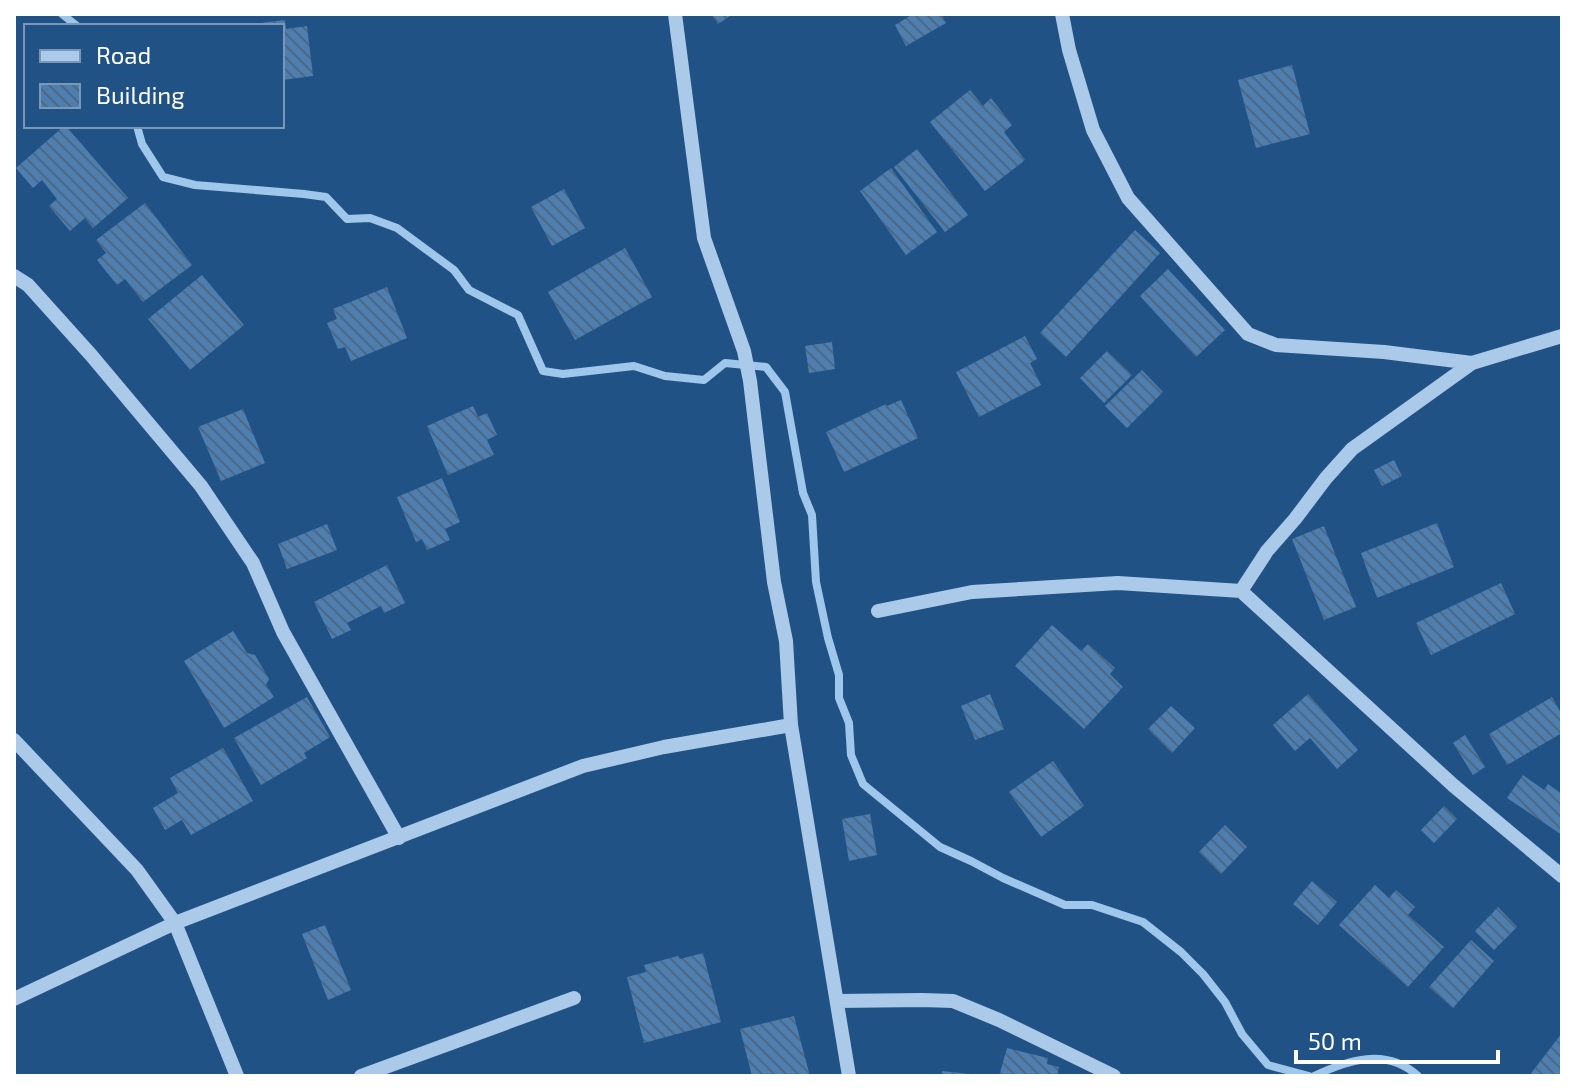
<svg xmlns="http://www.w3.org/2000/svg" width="1576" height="1090" viewBox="0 0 1576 1090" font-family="'Exo 2',sans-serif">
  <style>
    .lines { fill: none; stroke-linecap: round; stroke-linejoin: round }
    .stream { stroke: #9fc6eb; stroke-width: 8 }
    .building { fill: url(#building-back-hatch) }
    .minor { stroke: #abcae9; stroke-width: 14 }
  </style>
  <defs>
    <pattern id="building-back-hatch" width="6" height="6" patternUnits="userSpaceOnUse" patternTransform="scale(2)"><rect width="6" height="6" fill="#4e7eb0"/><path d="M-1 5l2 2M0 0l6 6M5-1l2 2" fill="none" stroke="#4d6883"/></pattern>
  </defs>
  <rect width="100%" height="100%" fill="#215286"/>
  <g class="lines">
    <path class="stream" d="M62,14L77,26
      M137,126L142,144L163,177L195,185L304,194L326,197L347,219L370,218L397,228L454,270L469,290L518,315L543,371L563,374L634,366L665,376L704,380L725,363L766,367L785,392L803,493L812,515L816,582L828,638L839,675V698L849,723L851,755L863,784L940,847L971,861L1003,878L1065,905H1092L1143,922L1181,952L1203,974L1225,1002L1242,1034L1268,1065L1309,1076
      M1314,1076C1348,1060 1386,1047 1418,1076"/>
  </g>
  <path class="building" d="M711,14H733L718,24Z
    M913,14H941L946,23L906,46L895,25Z
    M285,20L286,29L307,26L313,76L282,80V26H251V24Z
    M1292,65L1310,134L1256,148L1238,80Z
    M970,90L983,106L991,98L1012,125L1004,132L1025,160L985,191L930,122Z
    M64,126H66L128,198L93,228L85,218L70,231L49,206L57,199L42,180L33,188L16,168Z
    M917,149L968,215L945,232L894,167Z
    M891,168L937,232L906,255L860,191Z
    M564,189L585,228L552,246L531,207Z
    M145,203L192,265L143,302L125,279L117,285L97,260L106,253L96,240Z
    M1135,230L1160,253L1066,357L1040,333Z
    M625,248L652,297L575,340L548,292Z
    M1168,269L1225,330L1196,357L1140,296Z
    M202,275L244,325L190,370L148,319Z
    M387,287L407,338L351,361L345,347L338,349L327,323L337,319L333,309Z
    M1025,336L1037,359L1030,363L1041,385L979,417L956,372Z
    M832,342L835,369L809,373L805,346Z
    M1107,351L1132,375L1104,403L1080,378Z
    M1142,370L1163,392L1127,428L1105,406Z
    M901,400L918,438L844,472L826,432L886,404L887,406Z
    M473,406L478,417L487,413L497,435L487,440L494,455L448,475L427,426Z
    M243,409L265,463L221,481L198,427Z
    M1394,460L1402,476L1382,486L1374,470Z
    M442,478L460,522L445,529L450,540L427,550L422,539L416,542L397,497Z
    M1437,523L1454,567L1377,598L1361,553Z
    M327,524L337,550L287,569L278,544Z
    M1324,526L1356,607L1324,620L1292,539Z
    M387,565L405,603L384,613L381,606L347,623L351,630L332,639L314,602Z
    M1501,583L1515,614L1431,655L1416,623Z
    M1052,625L1081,651L1088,644L1115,668L1110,674L1123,687L1084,729L1015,666Z
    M233,631L247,653L255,655L269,679L266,685L274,697L224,728L184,661Z
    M990,694L1004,729L975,740L961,706Z
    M1308,694L1358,750L1337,769L1310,738L1295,751L1273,725Z
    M307,697L330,737L304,753L307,758L261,785L234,738Z
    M1552,697L1562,715V733L1507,765L1489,734Z
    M1171,706L1195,728L1172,753L1148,729Z
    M1465,735L1485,767L1473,775L1453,743Z
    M223,748L253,801L191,835L182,820L165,830L153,808L178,793L170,778Z
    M1053,761L1084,806L1041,837L1009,792Z
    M1523,775L1544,790L1548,784L1562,794V835L1507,798Z
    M1444,806L1457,819L1434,843L1421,830Z
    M870,814L877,855L849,861L842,819Z
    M1225,825L1247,847L1221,874L1199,852Z
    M1312,881L1337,902L1318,925L1293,904Z
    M1375,885L1389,898L1396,890L1415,907L1408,915L1444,947L1408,987L1339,925Z
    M1498,907L1517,927L1494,950L1475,931Z
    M325,925L351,990L328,1000L302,934Z
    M1471,940L1494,961L1453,1008L1429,987Z
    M703,953L721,1022L644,1043L627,977L646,972L644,965L678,956L680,959Z
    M794,1016L810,1076H752L740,1029Z
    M1562,1033V1076H1529Z
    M1007,1048L1048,1058L1047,1064L1059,1067L1057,1076H999Z
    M942,1071L970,1074V1076H942Z"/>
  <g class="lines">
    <path class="minor" d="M675,14L704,238L744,351L750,381L774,582L786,641L791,725L849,1076
      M1062,14L1069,50L1093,130L1128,198L1248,334L1276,345L1384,352L1472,363
      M14,276L28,285L91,355L201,486L253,563L283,632L399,838
      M1241,591L1454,786L1562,876
      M878,611L972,592L1118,583L1241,591L1267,551L1295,519L1326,478L1352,449L1472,363L1562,336
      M14,740L137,870L175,923L14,999
      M837,1001L922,1000L953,1001L999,1020L1114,1076
      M237,1076L175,923L583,766L664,747L791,725
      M361,1076L574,998"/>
  </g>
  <rect width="1576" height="1090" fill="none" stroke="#ffffff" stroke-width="32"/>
  <rect x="24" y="24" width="260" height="104" fill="#215286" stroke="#7a97b6" stroke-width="2"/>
  <rect x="40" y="50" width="40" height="12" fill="#abcae9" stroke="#7a97b6" stroke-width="2"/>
  <text x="96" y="64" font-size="24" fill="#ffffff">Road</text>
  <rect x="40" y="84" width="40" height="24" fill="url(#building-back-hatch)" stroke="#7a97b6" stroke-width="2"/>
  <text x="96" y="104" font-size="24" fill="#ffffff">Building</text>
  <path d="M1296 1050v12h202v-12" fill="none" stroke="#ffffff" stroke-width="4"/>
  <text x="1308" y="1050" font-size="24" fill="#ffffff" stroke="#215286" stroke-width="6" paint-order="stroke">50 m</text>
</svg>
